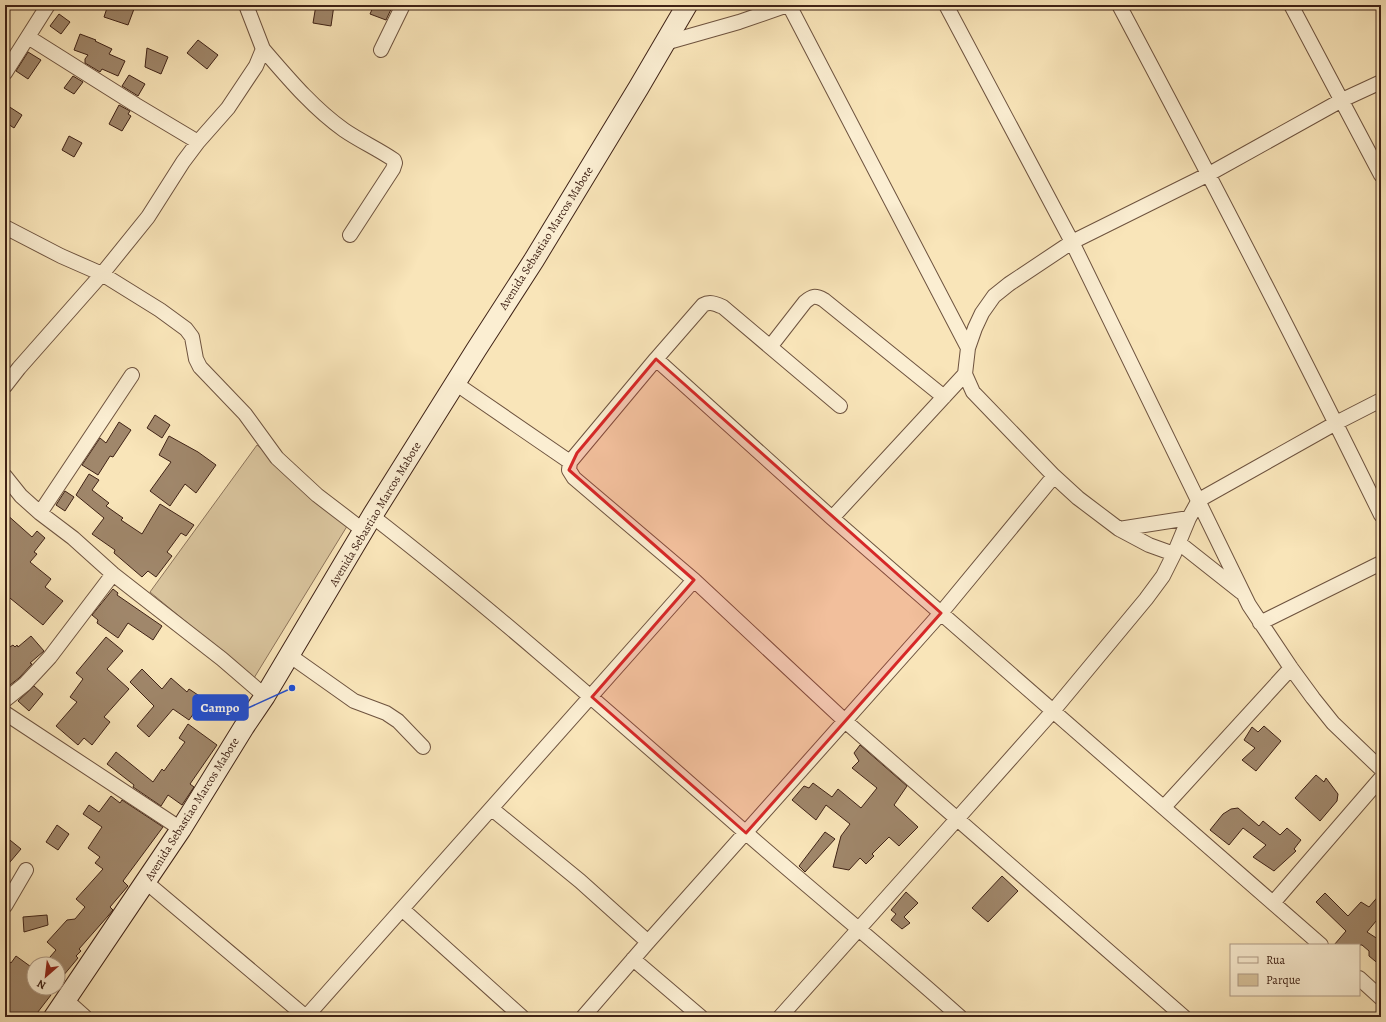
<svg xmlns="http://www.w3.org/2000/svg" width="1386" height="1022" viewBox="0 0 1386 1022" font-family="Alegreya,serif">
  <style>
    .green { fill: #d9c49d; stroke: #8c735a }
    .building { fill: #a0876b; stroke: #3f2216 }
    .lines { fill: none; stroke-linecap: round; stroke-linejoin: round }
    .street-casing { stroke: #6e533f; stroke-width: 16 }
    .secondary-casing { stroke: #3f2216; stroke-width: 22 }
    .street { stroke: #fbeed2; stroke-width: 14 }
    .secondary { stroke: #fbeed2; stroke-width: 20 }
    .marked { fill: #d62828; fill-opacity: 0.2; stroke: #d62828; stroke-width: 3; stroke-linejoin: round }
    .labels { text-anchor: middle; stroke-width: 3.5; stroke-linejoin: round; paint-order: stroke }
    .street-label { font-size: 12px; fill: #3f2216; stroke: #fbeed2 }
    .leader { fill: none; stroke: #1d4ed8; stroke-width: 1.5 }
    .callout-dot { fill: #1d4ed8; stroke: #fbeed2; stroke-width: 1.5 }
    .callout { fill: #1d4ed8; stroke: #1d4ed8; stroke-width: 1.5 }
    .callout-label { font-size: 13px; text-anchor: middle; font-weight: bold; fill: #fff }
  </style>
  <rect width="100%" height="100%" fill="#f9e5b9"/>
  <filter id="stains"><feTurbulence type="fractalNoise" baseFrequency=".005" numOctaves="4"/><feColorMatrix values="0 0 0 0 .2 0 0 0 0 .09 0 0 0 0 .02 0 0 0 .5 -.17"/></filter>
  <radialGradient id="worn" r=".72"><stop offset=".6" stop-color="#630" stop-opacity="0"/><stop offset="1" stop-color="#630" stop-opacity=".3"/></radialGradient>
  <path class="green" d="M257,445L349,523L254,678L150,592Z"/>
  <path class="building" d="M108,5H121L134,9L128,25L104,17Z
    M316,5H334L331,26L313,23Z
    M374,5H393L386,20L370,14Z
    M59,14L70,22L61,34L50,26Z
    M80,34L96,40L95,41L112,49L109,54L125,61L118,76L102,69L100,72L85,63V59L88,55L74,50Z
    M198,40L218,55L207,69L187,53Z
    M147,48L168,57L161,74L145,67Z
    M28,52L41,60L28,79L16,71Z
    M129,75L145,84L138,96L122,86Z
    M73,76L83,82L74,94L64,88Z
    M5,104L22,115L14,128L5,122Z
    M119,105L130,111L128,114L131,116L122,131L109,124Z
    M69,136L82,143L74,157L62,150Z
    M155,415L170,425L162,438L147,428Z
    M119,422L131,430L113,457L110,456L98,475L82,465L100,438L106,443Z
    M169,436L198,452L216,465L196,493L185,484L170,506L150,491L171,462L159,455Z
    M89,474L99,480L92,490L109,503L106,506L123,518L121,520L142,534L160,504L194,525L186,536L181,533L167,552L172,556L156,577L148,571L142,577L114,553L115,550L92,534L104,518L76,495Z
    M65,491L74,497L65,511L56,505Z
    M5,513L32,537L37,531L45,538L34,552L37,554L30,562L51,579L45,587L63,601L43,625L5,594Z
    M113,589L118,593L117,595L162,626L153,640L128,623L118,638L97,623L98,620L92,615Z
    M31,636L44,651L30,663L32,664L19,678L5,689V650L13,645L15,647L17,645L18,647Z
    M106,637L123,651L107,669L129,689L104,717L110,722L92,745L84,738L78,745L56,726L77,702L70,697L83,679L76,673Z
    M142,669L162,689L171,678L187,692L189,689L204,699L189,720L173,709L149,737L137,726L154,706L130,682Z
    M34,686L43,694L29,711L18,701Z
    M188,724L217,745L190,784L194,787L182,805L168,795L161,806L133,787L134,785L107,764L116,752L153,782L162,769L164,771L185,742L179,738Z
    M1264,726L1281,741L1256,771L1242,760L1255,748L1244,740L1252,727L1258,732Z
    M860,745L907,786L894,805L918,827L899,846L889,837L872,854L874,856L866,864L860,858L849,870L833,867L841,836L850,824L826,805L816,820L792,800L804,786L809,788L813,783L832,797L838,789L861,808L877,788L852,768L859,761L854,753Z
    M1316,775L1324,782L1326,778L1338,794L1337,801L1320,821L1295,798Z
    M111,796L120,803L122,800L163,827L123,881L128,886L110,907L113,910L108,916L79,949L81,951L76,956L78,958L58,982V964H44L56,950L47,942L67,920L75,919L85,907L76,899L103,869L95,863L100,857L88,848L102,827L83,814L89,805L99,812Z
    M1238,808L1259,826L1263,821L1280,835L1287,828L1301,840L1294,849L1296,851L1274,871L1253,857L1266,845L1243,828L1229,845L1210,830L1223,814L1231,809Z
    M57,825L69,834L58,850L46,842Z
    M825,832L835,839L805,872L799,866Z
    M5,836L21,849L5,868Z
    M1002,876L1018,891L988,922L972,908Z
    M906,892L918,903L904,917L910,923L902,929L891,920L896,914L891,910Z
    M1325,893L1348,916L1361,902L1369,907L1381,893V915L1367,932L1381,941V966L1369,956V951L1362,945H1334L1346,931L1316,902Z
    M47,915L48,925L24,932L23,917Z
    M16,956L34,969V988H54L49,993L51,995L34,1017H16L5,1009V958L11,963Z"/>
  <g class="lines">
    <g class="street-casing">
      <path id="street" d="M789,5L968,348
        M946,5L1072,242L1249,605L1291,668L1313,698L1333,723L1381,769
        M1119,5C1209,174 1297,343 1381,515
        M1291,5L1381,175
        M28,37L136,105L198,142
        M665,43L739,22L788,5
        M263,49C288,78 313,108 344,130C360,141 378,149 394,160L395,163L393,169L350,235
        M381,50L403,5
        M5,73L48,5
        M5,227L61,256L102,274L160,310L186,329L192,337L196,359L200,367L245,414L277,458L317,495L364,531
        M770,347L805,302C812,296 815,295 824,300L944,397
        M656,359L703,305C710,301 716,304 723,307L840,406
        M455,383L570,462
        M5,386L19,368L102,274L148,217L183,162L198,142L228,108L256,66L263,49L246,5
        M5,476L21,496L40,513L73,538L113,574L222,659L265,696
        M40,513L132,375
        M372,516C501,616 623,725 745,832C816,894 890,954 960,1017
        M832,518L965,374
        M1119,529L1189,518
        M1179,543L1241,592
        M1174,554L1149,545L1119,529L1078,498L1054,476L973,392L965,374L968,348L975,328L982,313L994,296L1009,284L1072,242L1209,174L1342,100L1381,82
        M1260,623L1381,563
        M289,655L354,701L386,713L398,721L423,747
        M5,700L25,684L50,657L113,574
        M5,713L181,829
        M1164,807L1291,668
        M492,809L580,881L648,942
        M146,882L306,1017
        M1273,903L1381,778
        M5,906L26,870
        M402,909L522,1017
        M633,959L701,1017
        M1359,978L1381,998
        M66,1000L85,1017
        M306,1017L694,580
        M583,1017L648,942L941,613L1054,476
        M780,1017L957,819L1053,711L1146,599L1163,576L1174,554L1189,518L1199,500L1336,423L1381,400
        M1184,1017L845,721L694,580L574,478L569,470L570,462L656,359L832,518L1321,945"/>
    </g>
    <g class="secondary-casing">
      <path id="secondary" d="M54,1017L181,829L244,727L265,696L372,516L476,350L534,260L639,87L687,5"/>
    </g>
    <use href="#street" class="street"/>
    <use href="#secondary" class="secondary"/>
  </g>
  <path class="marked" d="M656,359L941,613L746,833L592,697L694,580L569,470L577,453Z"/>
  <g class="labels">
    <g class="street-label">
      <text transform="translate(546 238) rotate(-58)" y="4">Avenida Sebastiao Marcos Mabote</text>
      <text transform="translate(375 514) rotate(-59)" y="4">Avenida Sebastiao Marcos Mabote</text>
      <text transform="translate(192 809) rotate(-58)" y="4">Avenida Sebastiao Marcos Mabote</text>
    </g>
  </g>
  <path class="leader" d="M292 688L248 708"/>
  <circle class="callout-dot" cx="292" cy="688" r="4"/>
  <rect class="callout" x="193" y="695" width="55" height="25" rx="4"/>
  <g class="callout-label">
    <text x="220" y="712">Campo</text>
  </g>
  <rect width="1386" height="1022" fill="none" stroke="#f9e5b9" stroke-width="20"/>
  <rect x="6" y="6" width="1374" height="1010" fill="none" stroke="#3f2216" stroke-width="2"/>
  <rect x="10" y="10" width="1366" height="1002" fill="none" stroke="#3f2216"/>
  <rect x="1230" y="944" width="130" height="52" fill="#fbeed2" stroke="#b09c87"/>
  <rect x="1238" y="957" width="20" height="6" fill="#fbeed2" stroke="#b09c87"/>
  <text x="1266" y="964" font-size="12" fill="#3f2216">Rua</text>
  <rect x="1238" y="974" width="20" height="12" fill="#d9c49d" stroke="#b09c87"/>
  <text x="1266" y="984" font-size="12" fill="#3f2216">Parque</text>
  <g transform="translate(46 976) rotate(208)"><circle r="19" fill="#fbeed2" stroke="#b09c87"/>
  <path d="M0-3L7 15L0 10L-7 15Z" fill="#8f2418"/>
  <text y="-6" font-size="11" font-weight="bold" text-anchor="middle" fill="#3f2216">N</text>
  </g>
  <rect width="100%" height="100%" filter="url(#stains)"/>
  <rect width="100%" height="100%" fill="url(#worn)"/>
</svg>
